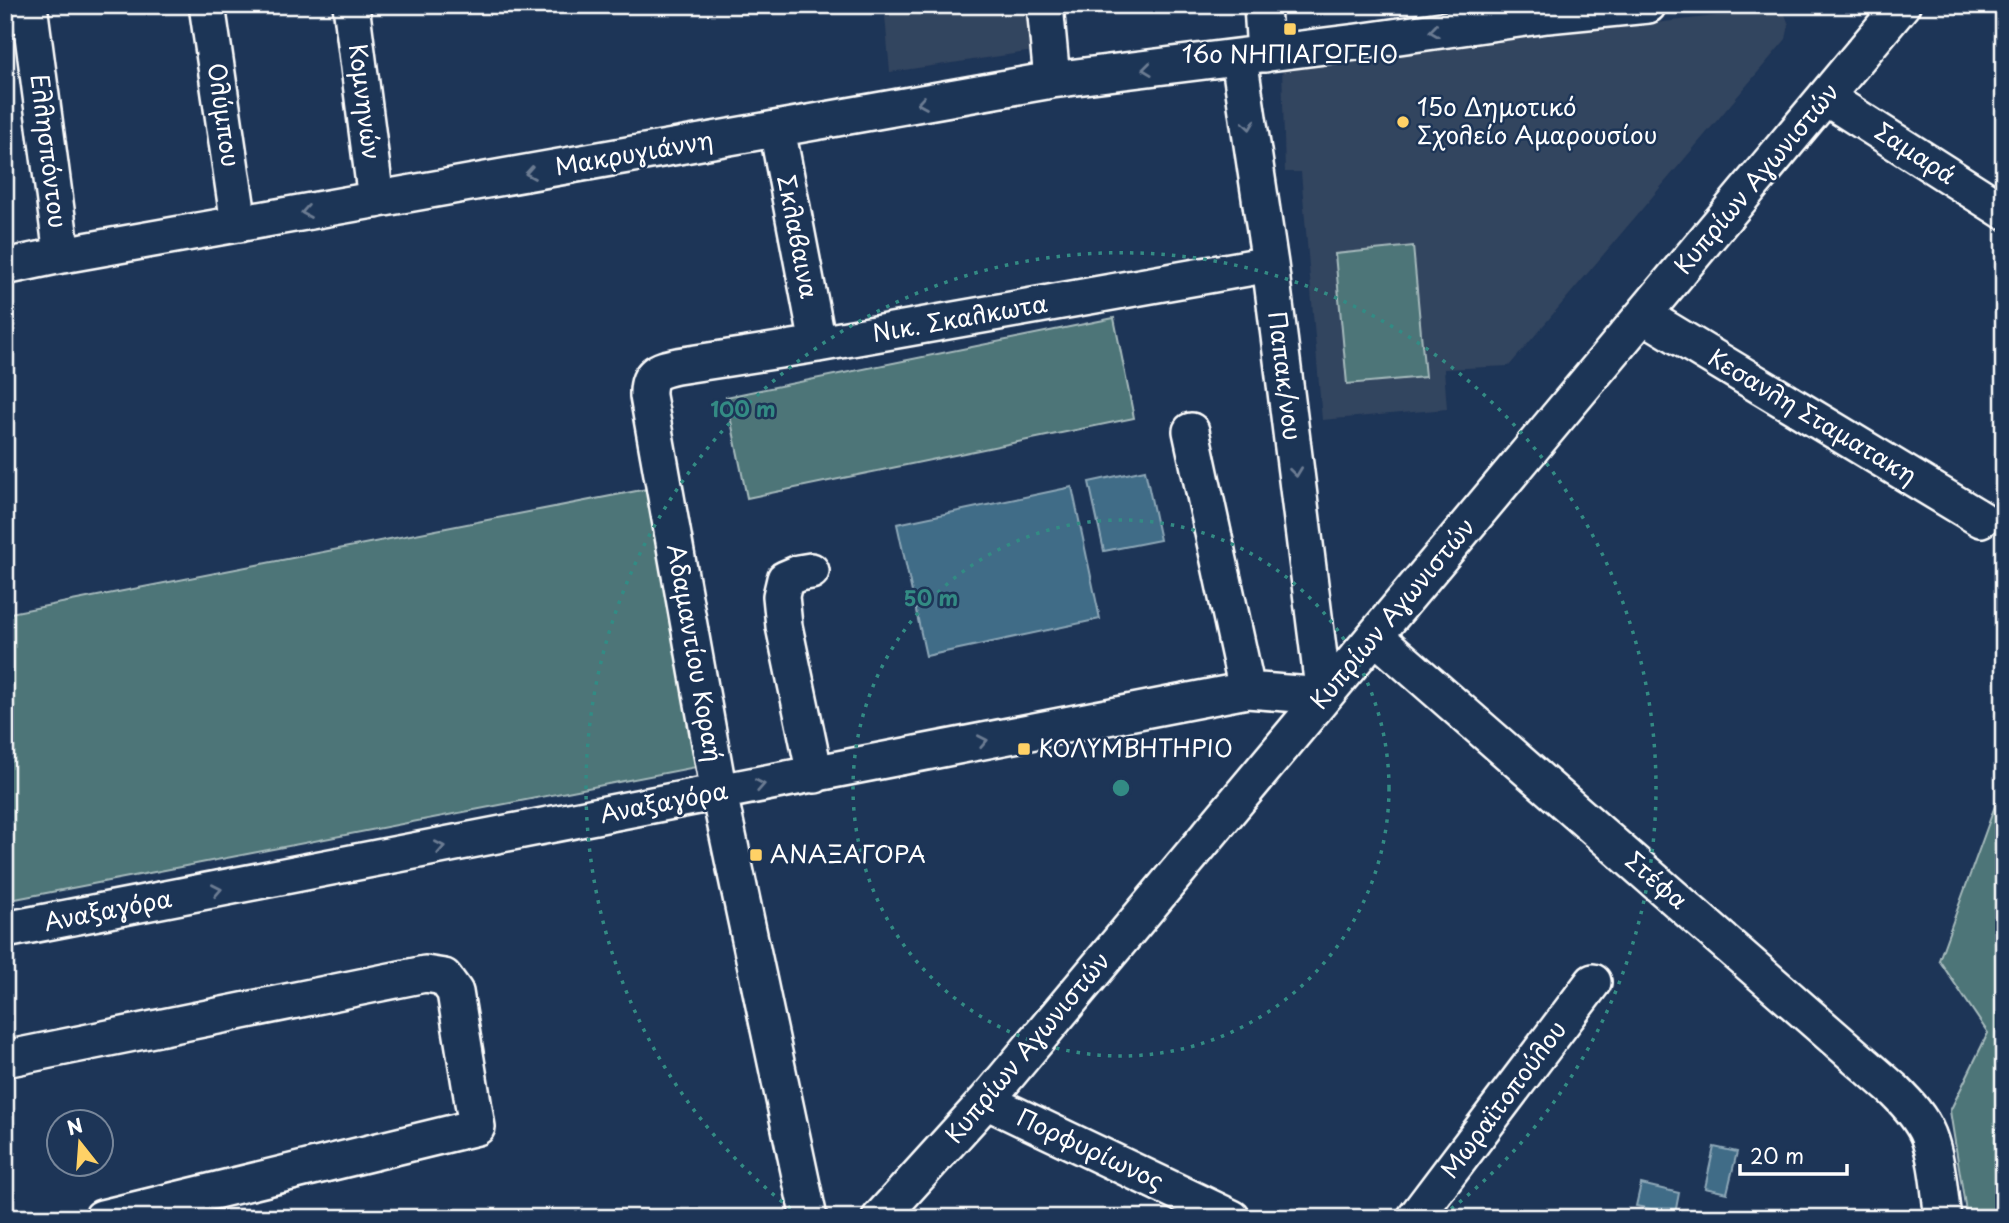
<svg xmlns="http://www.w3.org/2000/svg" width="2009" height="1223" viewBox="0 0 2009 1223" font-family="'Playpen Sans',sans-serif">
  <style>
    .built { fill: #33445e }
    .green { fill: #4e7578; stroke: #a6babc; stroke-width: 2 }
    .water { fill: #416c87; stroke: #8da7b7; stroke-width: 2 }
    .lines { fill: none; stroke-linecap: round; stroke-linejoin: round }
    .minor-casing { stroke: #fff; stroke-width: 40 }
    .minor { stroke: #1d3557; stroke-width: 35 }
    .oneway { stroke: #6c7c92 }
    .ring { fill: none; stroke: #338b84; stroke-width: 3.5; stroke-dasharray: 3.5 7 }
    .poi-dot { fill: #ffd166; stroke: #1d3557; stroke-width: 2.5 }
    .labels { text-anchor: middle; stroke-width: 5; stroke-linejoin: round; paint-order: stroke }
    .poi-label { font-size: 24px; fill: #fff; stroke: #1d3557; text-anchor: start }
    .street-label { font-size: 24px; fill: #fff; stroke: #1d3557 }
    .centre { fill: #338b84; stroke: #1d3557; stroke-width: 3.5 }
    .ring-label { font-size: 21px; text-anchor: middle; font-weight: bold; fill: #338b84; stroke: #1d3557; stroke-width: 5; stroke-linejoin: round; paint-order: stroke }
  </style>
  <rect width="100%" height="100%" fill="#1d3557"/>
  <filter id="ink" filterUnits="userSpaceOnUse"><feTurbulence type="fractalNoise" baseFrequency=".0143" numOctaves="2"/><feDisplacementMap in="SourceGraphic" scale="14" xChannelSelector="R" yChannelSelector="G"/><feConvolveMatrix kernelMatrix="1 2 1 2 8 2 1 2 1" color-interpolation-filters="sRGB"/></filter>
  <g filter="url(#ink)">
    <path class="built" d="M884,5H1030L1034,51L890,72Z
      M1776,9L1785,14L1789,25L1786,39L1509,366L1444,369L1447,409L1322,420L1301,172H1285L1282,66Z"/>
    <path class="green" d="M1413,246L1425,377L1347,384L1335,254Z
      M1114,318L1134,418L747,498L726,397Z
      M652,488L696,767L5,901V614Z
      M2004,781V1218H1967L1950,1111L1988,1033L1939,960Z"/>
    <path class="water" d="M1145,470L1160,540L1104,551L1089,482Z
      M1072,487L1100,619L926,656L897,524Z
      M1714,1147L1737,1152L1727,1193L1705,1188Z
      M1641,1184L1679,1193L1675,1214L1636,1206Z"/>
    <g class="lines">
      <g class="minor-casing">
        <path id="minor" d="M29,5L62,255
          M207,5L239,224
          M351,5L376,200
          M1045,5L1052,80
          M1262,5L1265,54
          M1239,58L1270,264L1324,696
          M1825,97L2004,211
          M777,129L818,344
          M5,267L62,255L1052,80L1357,42L1547,15L1648,5
          M1643,315L1981,519
          M1191,431L1247,690
          M811,571L799,573L785,579L781,596L784,626L815,775
          M1375,636L1895,1091C1908,1104 1921,1118 1928,1135C1938,1161 1939,1191 1943,1218
          M5,930L1247,690L1324,696
          M5,1059L425,974L444,977L455,992L477,1127L102,1218
          M986,1101L1232,1218
          M809,1218L719,793L648,396C647,373 658,370 677,366L818,344L1270,264
          M880,1218L986,1101L1902,5
          M1415,1218L1593,982"/>
      </g>
      <use href="#minor" class="minor"/>
    </g>
    <defs><path id="oneway-chevron" d="M-2-3.5L2.5 0L-2 3.5" fill="none" stroke-width="1.6" stroke-linecap="round" stroke-linejoin="round" transform="scale(1.75)"/></defs>
    <g class="oneway">
      <use href="#oneway-chevron" transform="translate(1434 31) rotate(172)"/>
      <use href="#oneway-chevron" transform="translate(1147 69) rotate(173)"/>
      <use href="#oneway-chevron" transform="translate(922 103) rotate(170)"/>
      <use href="#oneway-chevron" transform="translate(1249 125) rotate(82)"/>
      <use href="#oneway-chevron" transform="translate(530 173) rotate(170)"/>
      <use href="#oneway-chevron" transform="translate(306 212) rotate(170)"/>
      <use href="#oneway-chevron" transform="translate(1296 472) rotate(83)"/>
      <use href="#oneway-chevron" transform="translate(983 741) rotate(-11)"/>
      <use href="#oneway-chevron" transform="translate(760 785) rotate(-11)"/>
      <use href="#oneway-chevron" transform="translate(440 847) rotate(-11)"/>
      <use href="#oneway-chevron" transform="translate(217 890) rotate(-11)"/>
    </g>
  </g>
  <g class="ring">
    <circle cx="1121" cy="788" r="268"/>
    <path d="M799 1215A535 535 0 1 1 1443 1215"/>
  </g>
  <g class="poi-dot">
    <rect x="1283" y="22" width="14" height="14" rx="3.5"/>
    <circle cx="1403" cy="122" r="7"/>
    <rect x="1017" y="742" width="14" height="14" rx="3.5"/>
    <rect x="749" y="848" width="14" height="14" rx="3.5"/>
  </g>
  <g class="labels">
    <g class="poi-label">
      <text x="1290" y="63" text-anchor="middle">16ο ΝΗΠΙΑΓΩΓΕΙΟ</text>
      <text x="1417" y="116">15ο Δημοτικό<tspan x="1417" dy="28">Σχολείο Αμαρουσίου</tspan></text>
      <text x="1038" y="757">ΚΟΛΥΜΒΗΤΗΡΙΟ</text>
      <text x="770" y="863">ΑΝΑΞΑΓΟΡΑ</text>
    </g>
    <g class="street-label">
      <text transform="translate(364 102) rotate(83)" y="8">Κομνηνών</text>
      <text transform="translate(223 115) rotate(82)" y="8">Ολύμπου</text>
      <text transform="translate(48 151) rotate(83)" y="8">Ελλησπόντου</text>
      <text transform="translate(634 154) rotate(-10)" y="8">Μακρυγιάννη</text>
      <text transform="translate(1915 154) rotate(33)" y="8">Σαμαρά</text>
      <text transform="translate(1757 179) rotate(-50)" y="8">Κυπρίων Αγωνιστών</text>
      <text transform="translate(797 237) rotate(79)" y="8">Σκλαβαινα</text>
      <text transform="translate(960 319) rotate(-10)" y="8">Νικ. Σκαλκωτα</text>
      <text transform="translate(1284 376) rotate(83)" y="8">Παπακ/νου</text>
      <text transform="translate(1812 417) rotate(31)" y="8">Κεσανλη Σταματακη</text>
      <text transform="translate(1393 614) rotate(-50)" y="8">Κυπρίων Αγωνιστών</text>
      <text transform="translate(694 653) rotate(80)" y="8">Αδαμαντίου Κοραή</text>
      <text transform="translate(664 803) rotate(-11)" y="8">Αναξαγόρα</text>
      <text transform="translate(1656 881) rotate(41)" y="8">Στέφα</text>
      <text transform="translate(108 911) rotate(-11)" y="8">Αναξαγόρα</text>
      <text transform="translate(1028 1048) rotate(-50)" y="8">Κυπρίων Αγωνιστών</text>
      <text transform="translate(1504 1100) rotate(-53)" y="8">Μωραϊτοπούλου</text>
      <text transform="translate(1090 1150) rotate(25)" y="8">Πορφυρίωνος</text>
    </g>
  </g>
  <circle cx="1121" cy="788" r="10" class="centre"/>
  <g class="ring-label">
    <text x="743" y="417">100 m</text>
    <text x="931" y="606">50 m</text>
  </g>
  <rect width="2009" height="1223" fill="none" stroke="#1d3557" stroke-width="28"/>
  <rect x="14" y="14" width="1981" height="1195" fill="none" stroke="#fff" stroke-width="2.5" filter="url(#ink)"/>
  <g transform="translate(80 1143) rotate(343)"><circle r="33" fill="#1d3557" stroke="#77869a" stroke-width="2"/>
  <path d="M0-5L12 26L0 18L-12 26Z" fill="#ffd166"/>
  <text y="-10" font-size="19" font-weight="bold" text-anchor="middle" fill="#ffffff">N</text>
  </g>
  <path d="M1740 1164v10h107v-10" fill="none" stroke="#ffffff" stroke-width="3.5"/>
  <text x="1750" y="1164" font-size="21" fill="#ffffff" stroke="#1d3557" stroke-width="5" paint-order="stroke">20 m</text>
</svg>
